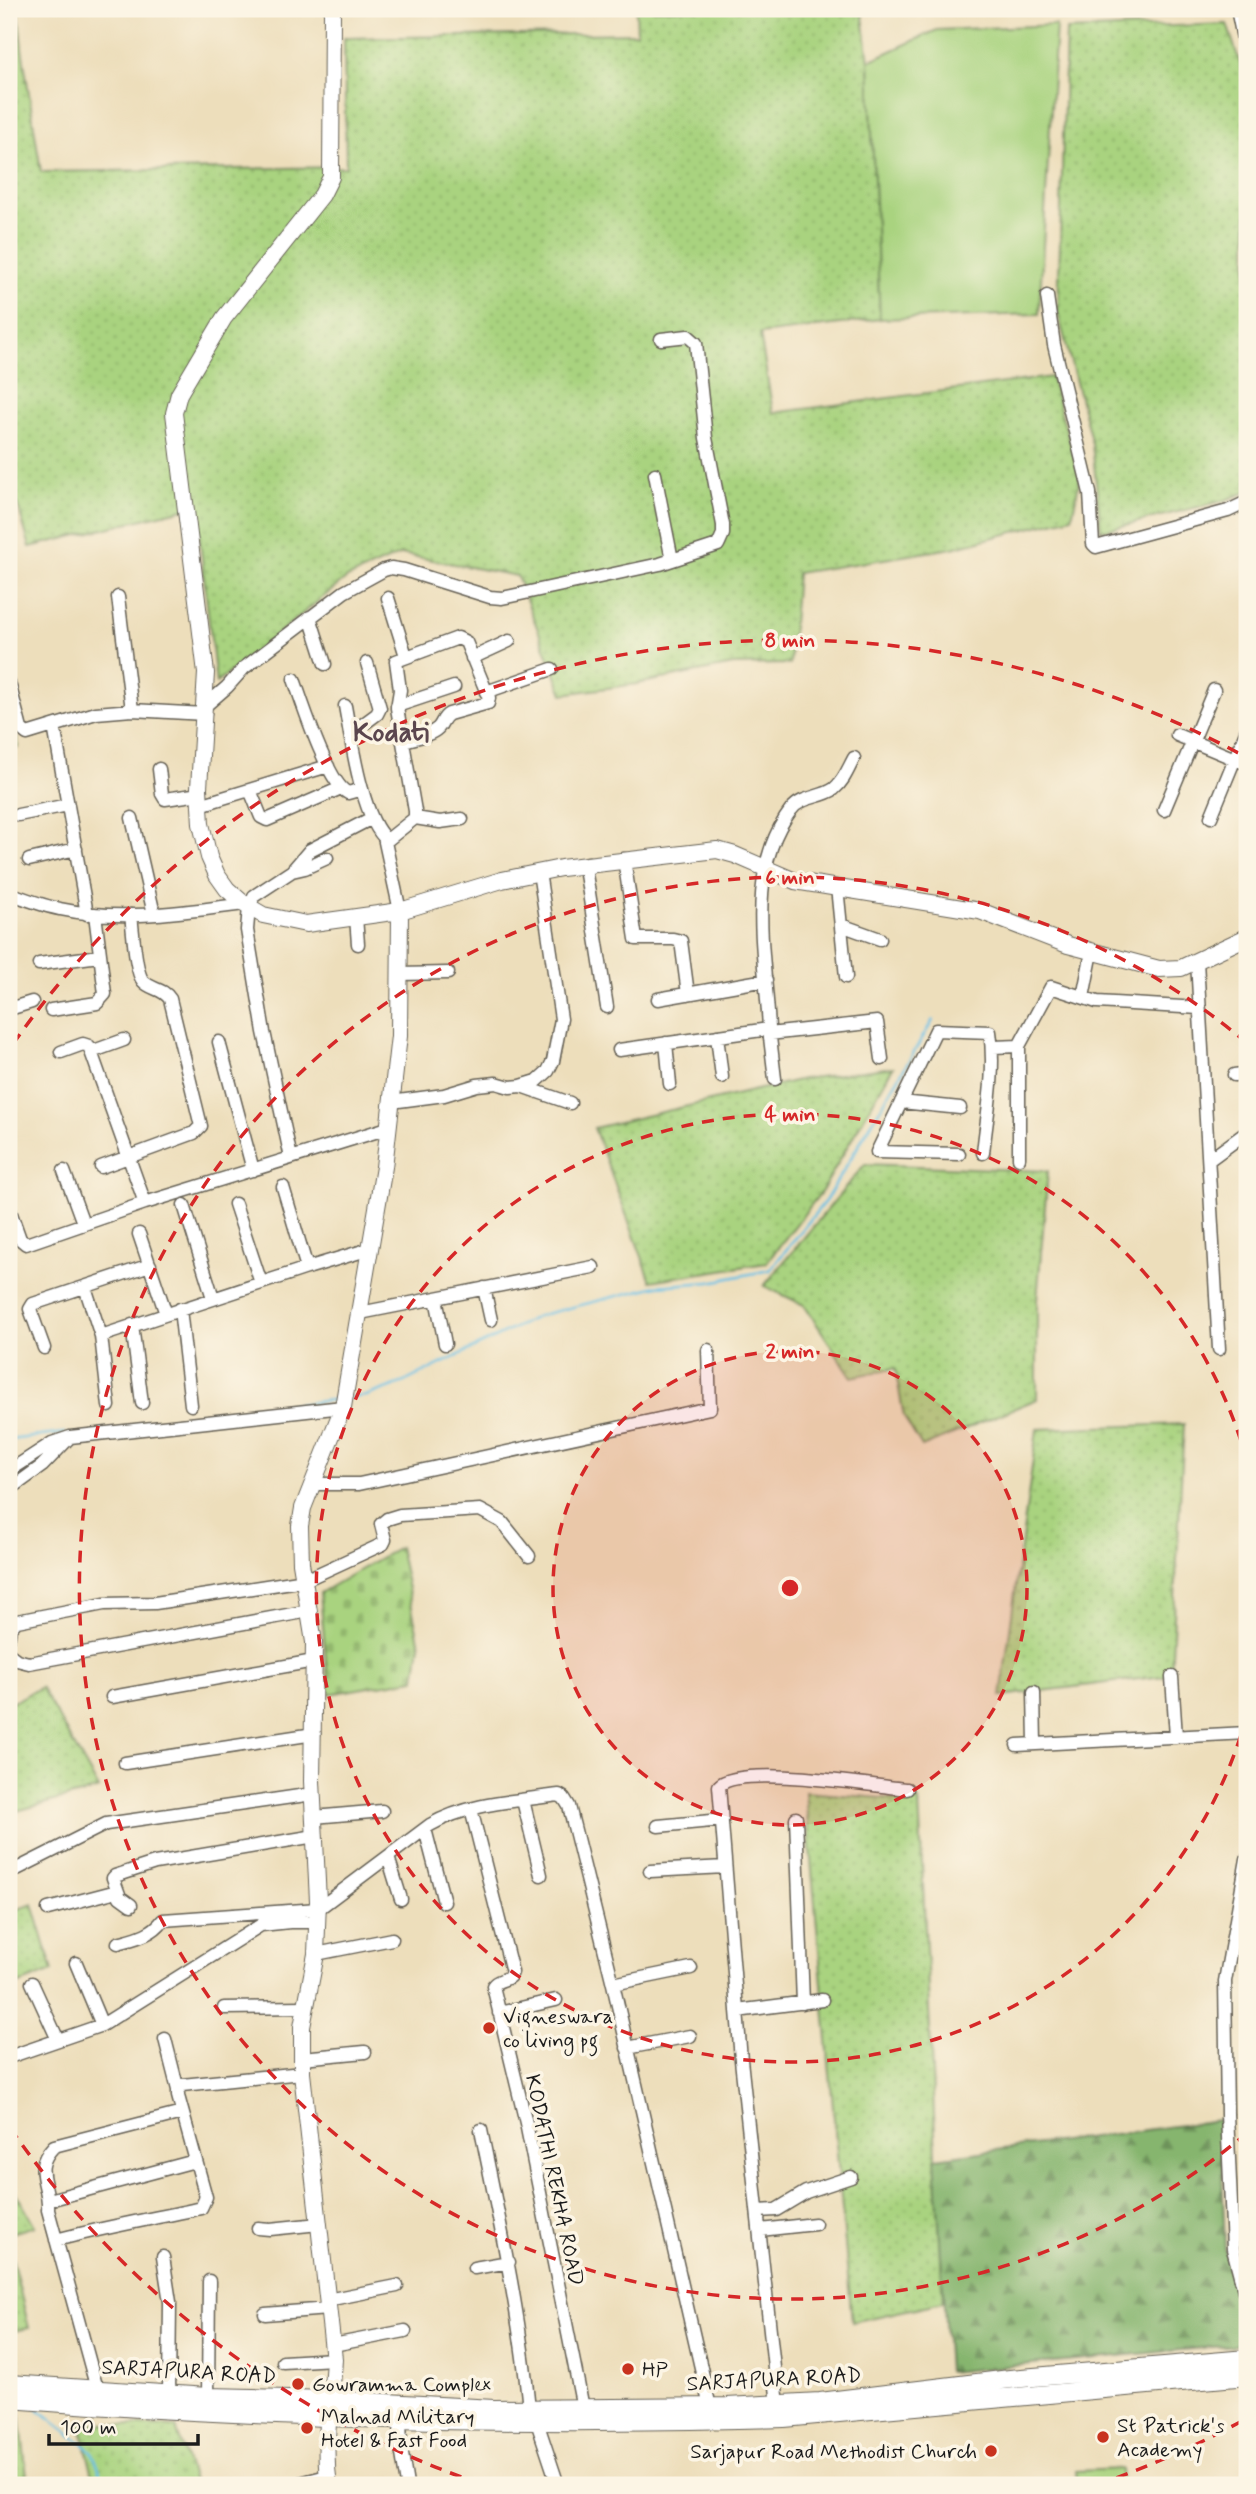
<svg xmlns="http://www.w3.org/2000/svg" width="1256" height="2494" viewBox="0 0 1256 2494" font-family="Mynerve,sans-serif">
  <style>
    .grass { fill: url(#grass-dots); stroke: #62784e; stroke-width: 2 }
    .forest { fill: url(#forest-firs); stroke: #516845; stroke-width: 2 }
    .cemetery { fill: url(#cemetery-stones); stroke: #62784e; stroke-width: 2 }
    .green { fill: #a9d37f; stroke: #62784e; stroke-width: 2 }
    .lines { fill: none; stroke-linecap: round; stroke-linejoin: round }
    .stream { stroke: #67c0e5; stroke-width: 2.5 }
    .street-casing { stroke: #656054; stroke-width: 15 }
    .secondary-casing { stroke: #656054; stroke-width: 18 }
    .primary-casing { stroke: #656054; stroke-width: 20 }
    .street { stroke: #fff; stroke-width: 12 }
    .secondary { stroke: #fff; stroke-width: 16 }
    .primary { stroke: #fff; stroke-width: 18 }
    .ring { fill: none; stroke: #d62828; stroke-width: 3.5; stroke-dasharray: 12 9 }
    .poi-dot { fill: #c8321e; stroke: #fcf5e5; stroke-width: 2.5 }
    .labels { text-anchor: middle; stroke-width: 7; stroke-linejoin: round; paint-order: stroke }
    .poi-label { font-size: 21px; fill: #1c1c1c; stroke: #fcf5e5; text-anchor: start }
    .street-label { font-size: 21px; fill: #1c1c1c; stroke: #fcf5e5 }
    .district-label { font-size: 28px; font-weight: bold; fill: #5b464e; stroke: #fcf5e5 }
    .centre { fill: #d62828; stroke: #fcf5e5; stroke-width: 3.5 }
    .ring-label { font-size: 21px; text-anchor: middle; font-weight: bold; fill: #d62828; stroke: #fcf5e5; stroke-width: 7; stroke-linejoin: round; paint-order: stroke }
  </style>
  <defs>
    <pattern id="grass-dots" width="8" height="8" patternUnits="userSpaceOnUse" patternTransform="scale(1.75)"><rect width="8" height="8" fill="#a9d37f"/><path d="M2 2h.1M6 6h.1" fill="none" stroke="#91b56d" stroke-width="1.8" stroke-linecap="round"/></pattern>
    <pattern id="forest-firs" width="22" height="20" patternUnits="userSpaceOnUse" patternTransform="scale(1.75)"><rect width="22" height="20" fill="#86b56e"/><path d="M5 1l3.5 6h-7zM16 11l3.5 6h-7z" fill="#6d925a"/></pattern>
    <pattern id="cemetery-stones" width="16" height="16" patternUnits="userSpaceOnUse" patternTransform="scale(1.75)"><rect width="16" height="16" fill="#a9d37f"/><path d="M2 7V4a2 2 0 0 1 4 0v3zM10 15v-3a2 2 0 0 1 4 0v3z" fill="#91b56d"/></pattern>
  </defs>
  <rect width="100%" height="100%" fill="#fcf5e5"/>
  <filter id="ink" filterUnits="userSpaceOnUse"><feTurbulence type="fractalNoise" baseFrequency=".0143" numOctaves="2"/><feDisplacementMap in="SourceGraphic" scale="14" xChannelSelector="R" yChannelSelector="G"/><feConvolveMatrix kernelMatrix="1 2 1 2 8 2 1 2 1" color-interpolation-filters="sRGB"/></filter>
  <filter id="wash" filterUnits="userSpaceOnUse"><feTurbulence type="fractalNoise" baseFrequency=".00686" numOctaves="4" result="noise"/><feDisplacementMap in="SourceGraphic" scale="28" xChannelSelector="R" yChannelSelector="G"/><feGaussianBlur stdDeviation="1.57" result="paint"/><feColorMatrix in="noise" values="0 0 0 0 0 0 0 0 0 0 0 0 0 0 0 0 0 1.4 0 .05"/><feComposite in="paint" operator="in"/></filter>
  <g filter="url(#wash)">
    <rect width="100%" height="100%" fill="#eddebb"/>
    <path class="grass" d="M9,9H18L22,48L41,172L346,167L344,38L637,33L636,9H862L869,61L880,319L760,334L773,413L1051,377L1080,478L1072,517L952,548L797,573L790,664L733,665L637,684L563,694L517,576L401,554L347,578L216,683L196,506L30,547L16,499L9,506Z
      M1064,9H1224V11L1064,14Z
      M1227,24L1247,84V492L1226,500L1101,531L1092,444L1058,313L1066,30Z
      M9,709L19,747L9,753Z
      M893,1067L822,1191L766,1263L651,1281L594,1128L803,1079Z
      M865,1164L1048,1171L1037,1300V1399L922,1447L904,1417L895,1368L852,1377L804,1305L764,1286Z
      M1184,1424L1171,1675L1001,1696L1037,1429Z
      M41,1687L99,1789L9,1813V1704Z
      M805,1792L919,1801L943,2302L852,2322Z
      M33,1904L53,1971L9,1988V1912Z
      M9,2181L35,2226L9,2234Z
      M9,2246L29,2328L9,2332Z
      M9,2407L19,2408L28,2485H9Z
      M80,2423L176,2427L193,2481L186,2485H43L94,2480Z"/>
    <path class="forest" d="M1220,2120L1225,2248L1244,2344L948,2372L935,2158Z"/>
    <path class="cemetery" d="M399,1547L420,1645L415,1679L329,1694L320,1593Z"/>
    <path class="green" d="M1056,25L1039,314L880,319L869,61L937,30Z
      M1121,2469L1122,2485H1077L1076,2471Z"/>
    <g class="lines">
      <path class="stream" d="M349,1398L366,1396L402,1383L541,1315L657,1286L710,1282L770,1270L826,1200L933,1020
        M172,1420L339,1399
        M9,1440L65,1433
        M38,2409L92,2451L105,2485"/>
    </g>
  </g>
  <g filter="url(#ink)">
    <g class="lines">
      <g class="street-casing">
        <path id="street" d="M1237,9L1247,58
          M1047,296L1054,345L1090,493L1093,544L1096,547L1228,511L1247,502
          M655,474L672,560
          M118,597L132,710
          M388,598L406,656
          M310,617L325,664
          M472,658L509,641
          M294,679C302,702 328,784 348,793L362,789
          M9,683L21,729L27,734L96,713L132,710L205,714
          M486,692L552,669
          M205,706L227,687L244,668L344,592L384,570L391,568L404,570L490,597L502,598L660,564L718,545L723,534V525L706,438L696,343L688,336L661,339
          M345,706C351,738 362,820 387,840
          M397,706L454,687
          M54,726L87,914
          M350,734L377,714L380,708L367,663
          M1177,735L1247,764
          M159,769L162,794L165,799L200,794
          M250,790L261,817L267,820L341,788
          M200,805L328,766
          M1164,810L1214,690
          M18,815L68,805
          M1211,817L1247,729
          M132,818L154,914
          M415,818L440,822L462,819
          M624,859L636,939H673L681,941L688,994
          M29,860L76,849
          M588,863L586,874L607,1007
          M292,871L305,868L327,858
          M837,887L846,977
          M9,893C26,899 43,906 60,909C121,922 183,912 244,904
          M400,911L385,842L415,818V811L397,708L400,690L396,661L458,638L466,642L489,698L488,703L449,714C442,718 443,723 438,728C430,736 413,738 403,741
          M356,917L358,944
          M841,925L880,939
          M1197,961L1219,1349
          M39,964L99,956
          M400,974L448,973
          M1083,997L1092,952
          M658,999L766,980
          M9,1009L32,1002
          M51,1010L97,1003L105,994L95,914
          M769,1029L775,1079
          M769,1034L877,1022L882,1059
          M717,1036L722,1077
          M219,1042L253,1170
          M666,1043L670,1084
          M993,1047L1019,1046L1051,987L1097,1002L1199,1008
          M619,1050L769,1029C766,957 744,872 791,810C801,796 821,798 834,789C844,781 848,769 854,758
          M61,1052L83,1044L89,1046L145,1203
          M91,1052L124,1040
          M1234,1075L1242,1074L1245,1077L1247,1100
          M521,1086L570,1103
          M391,1102L444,1095L477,1085L496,1083L510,1087L521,1086L537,1081L548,1071L553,1061L561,1019L539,872
          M901,1102L960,1108
          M959,1154L877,1152L936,1030L990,1032C996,1071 987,1114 983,1153
          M291,1158L264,1032L247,930L249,907L254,896L292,871L310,850L372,818
          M1019,1158V1046
          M1209,1160L1247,1132
          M101,1167L194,1133L201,1126L170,999C163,988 151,990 143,981C135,972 133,929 131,915
          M64,1171L83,1223
          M283,1187L307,1268
          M235,1204L261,1283
          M184,1205L213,1298
          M9,1208L20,1239L26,1244L145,1203L388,1128
          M139,1234L166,1314
          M85,1287L101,1336
          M484,1288L491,1320
          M436,1298L445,1344
          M180,1309L191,1405
          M360,1313L593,1267
          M132,1325L142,1403
          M44,1348L30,1309L33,1304L150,1265
          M109,1406L101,1336L307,1268L370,1249
          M9,1471L52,1443L70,1437L343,1407
          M313,1484H359L710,1408L708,1350
          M9,1490L42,1466L69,1438
          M9,1636L10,1628L17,1621L104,1604L155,1603L305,1580L383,1544L385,1540L381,1524L387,1519L400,1515L480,1510L502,1522L529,1556
          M9,1654L17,1660L29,1663L309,1611
          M1172,1677L1176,1737
          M1034,1692L1035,1744
          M112,1697L314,1661
          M1017,1745L1247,1733
          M125,1763L314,1734
          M523,1800L541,1875
          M471,1809L512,1972C509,1982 498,1978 493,1986L526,2123L583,2408
          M314,1817L382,1811
          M796,1818L803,2003
          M658,1826L722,1820
          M425,1829L444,1902
          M388,1857L401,1899
          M1247,1859L1225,1981L1227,2114L1233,2249L1247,2302
          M650,1871L725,1867
          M9,1873L106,1824L313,1794
          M131,1905L120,1897L113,1878L115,1876L155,1863L315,1836
          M48,1909L117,1891
          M118,1943C136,1938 152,1935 163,1920L318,1909L430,1825C468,1803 516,1801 559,1795L564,1798L569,1806L613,1984L710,2407
          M316,1954L392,1939
          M76,1963L102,2025
          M32,1983L58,2040
          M613,1984L691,1968
          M224,2008L306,2007
          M737,2011L822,2000
          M499,2013L556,2000
          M165,2039L178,2090
          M627,2048L690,2036
          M9,2057L102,2025L261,1925L290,1922H317
          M302,2058L365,2052
          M481,2130C500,2223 520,2315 529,2409
          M49,2200L195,2161
          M758,2211L776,2210L806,2192L851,2177
          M258,2228L270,2229L319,2224
          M760,2230L815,2224
          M56,2240C104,2227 152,2219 201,2208L206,2197L178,2096V2090L182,2085L302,2073
          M163,2257L170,2302L169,2394
          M474,2268L509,2262
          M327,2300L397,2286
          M265,2314L328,2309
          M333,2345L405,2331
          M283,2362L334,2359
          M97,2389L48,2210C50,2183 31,2170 54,2146L182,2113
          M208,2397L209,2281
          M780,2411L778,2405L741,2060L719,1786C739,1764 873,1786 907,1789
          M400,2419L401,2448L407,2485
          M537,2422L558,2485
          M292,2485L327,2476"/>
      </g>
      <g class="secondary-casing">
        <path id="secondary" d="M400,911L502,880L561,868L717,850L735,855L795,881L980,911L1068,945L1159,969L1181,968L1247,937
          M329,2485C322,2442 332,2402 334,2359L302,2073V2027L316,1954L318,1901L312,1781L314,1642L301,1563L300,1526L303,1508L343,1407L384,1167L399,1036L400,911L306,924L263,915L244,904L227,889L217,875L209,857L201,824L199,788L206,673L174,413L179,394L224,318L322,195L331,177L332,9"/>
      </g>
      <g class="primary-casing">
        <path id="primary" d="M9,2384L208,2397L332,2400L494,2409L727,2407L820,2402L1010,2379L1247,2359
          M9,2399C267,2419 525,2426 784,2418L1247,2376"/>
      </g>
      <use href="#street" class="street"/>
      <use href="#secondary" class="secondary"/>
      <use href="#primary" class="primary"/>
    </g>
  </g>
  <circle cx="790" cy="1588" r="237" fill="#d62828" fill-opacity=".12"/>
  <g class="ring">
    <circle cx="790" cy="1588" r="237"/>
    <path d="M1247 1715A474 474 0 1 1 1247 1461"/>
    <path d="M1247 2133A711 711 0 1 1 1247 1043"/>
    <path d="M1242 2421A948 948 0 0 1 1099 2484M481 2484A948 948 0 0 1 13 2132M13 1044A948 948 0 0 1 1242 755"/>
  </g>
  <g class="poi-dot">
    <circle cx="489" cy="2028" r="7"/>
    <circle cx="628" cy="2369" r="7"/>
    <circle cx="298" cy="2384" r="7"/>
    <circle cx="307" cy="2428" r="7"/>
    <circle cx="1103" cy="2437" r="7"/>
    <circle cx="991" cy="2451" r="7"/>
  </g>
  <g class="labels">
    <g class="poi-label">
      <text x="503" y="2023">Vigneswara<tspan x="503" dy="24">co living pg</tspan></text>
      <text x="642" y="2376">HP</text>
      <text x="312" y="2391">Gowramma Complex</text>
      <text x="321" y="2423">Malnad Military<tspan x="321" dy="24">Hotel &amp; Fast Food</tspan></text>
      <text x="1117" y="2432">St Patrick's<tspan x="1117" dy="24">Academy</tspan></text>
      <text x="977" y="2458" text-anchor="end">Sarjapur Road Methodist Church</text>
    </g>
    <g class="street-label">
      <text transform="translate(555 2180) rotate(78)" y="7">KODATHI REKHA ROAD</text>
      <text transform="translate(189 2371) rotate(3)" y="7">SARJAPURA ROAD</text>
      <text transform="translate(774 2379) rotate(-3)" y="7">SARJAPURA ROAD</text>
    </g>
    <g class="district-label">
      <text x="391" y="741">Kodati</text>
    </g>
  </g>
  <circle cx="790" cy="1588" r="10" class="centre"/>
  <g class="ring-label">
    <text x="790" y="647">8 min</text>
    <text x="790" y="884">6 min</text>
    <text x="790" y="1121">4 min</text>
    <text x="790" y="1358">2 min</text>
  </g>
  <rect width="1256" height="2494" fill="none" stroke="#fcf5e5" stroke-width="35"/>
  <path d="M49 2434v10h149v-10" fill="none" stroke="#1c1c1c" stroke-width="3.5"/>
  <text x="60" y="2434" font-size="21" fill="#1c1c1c" stroke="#fcf5e5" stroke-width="5" paint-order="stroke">100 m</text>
</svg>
